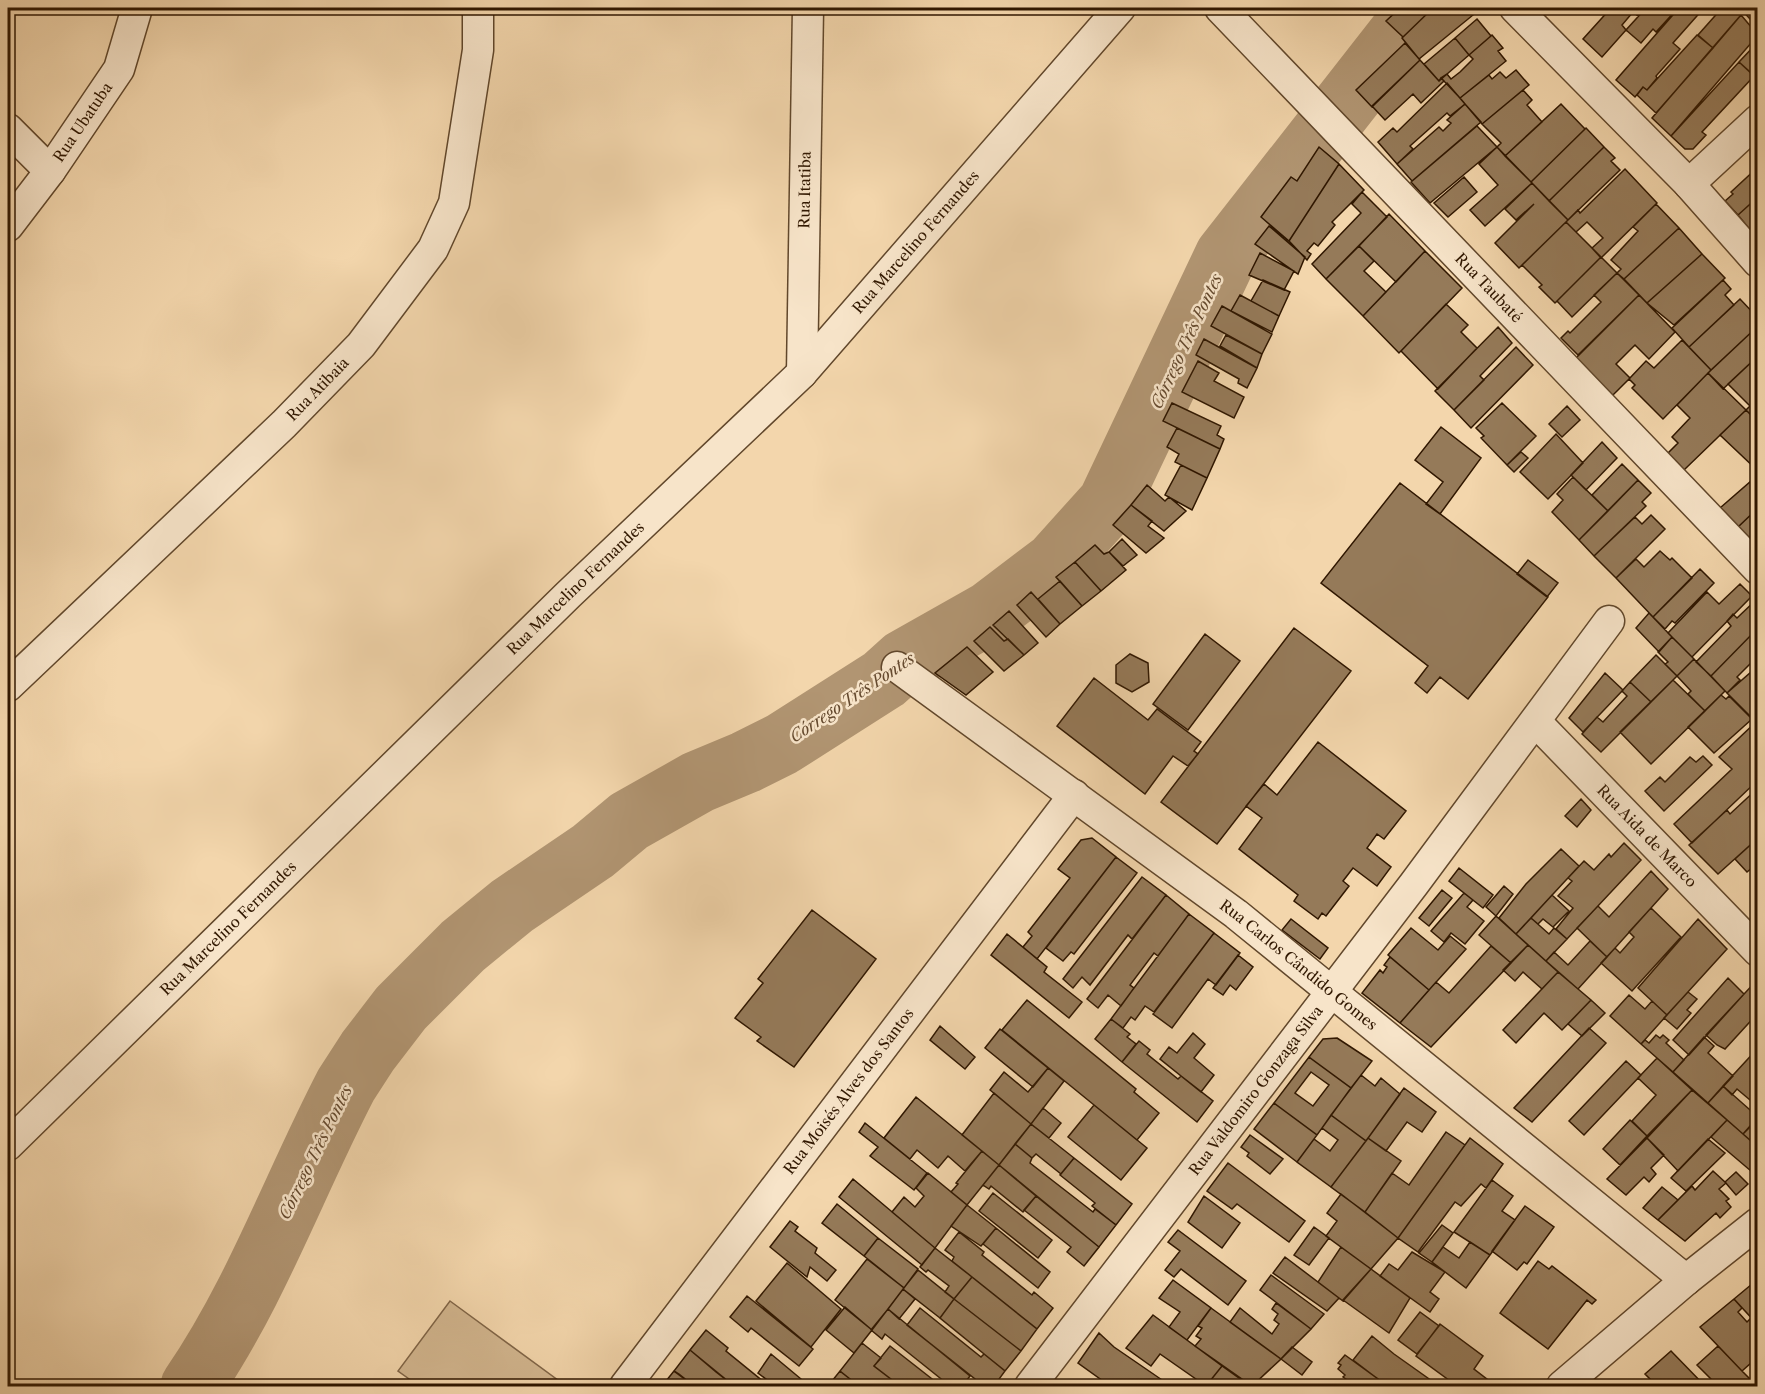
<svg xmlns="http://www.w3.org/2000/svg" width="1765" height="1394" viewBox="0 0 1765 1394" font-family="'Libre Caslon Text',serif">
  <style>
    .green { fill: #d2b68f; stroke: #816648; stroke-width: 1.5 }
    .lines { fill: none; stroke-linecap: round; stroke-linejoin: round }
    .river { stroke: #b19572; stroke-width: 63 }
    .building { fill: #957a59; stroke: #301700; stroke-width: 1.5; fill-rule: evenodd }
    .street-casing { stroke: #61472b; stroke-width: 33 }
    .street { stroke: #f7e4c9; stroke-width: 30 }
    .labels { text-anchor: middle; stroke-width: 5; stroke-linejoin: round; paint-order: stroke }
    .street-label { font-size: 15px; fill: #301700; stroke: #f7e4c9 }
    .water-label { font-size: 16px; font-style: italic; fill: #64492e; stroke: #f7e4c9 }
  </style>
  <rect width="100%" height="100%" fill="#f3d6ac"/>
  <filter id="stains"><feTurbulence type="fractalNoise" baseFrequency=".00333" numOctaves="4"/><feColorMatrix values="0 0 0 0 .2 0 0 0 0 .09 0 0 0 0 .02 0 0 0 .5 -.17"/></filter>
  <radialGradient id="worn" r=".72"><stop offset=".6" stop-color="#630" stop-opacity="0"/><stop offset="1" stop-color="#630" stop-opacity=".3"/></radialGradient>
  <path class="green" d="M450,1301L566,1386H419L398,1371Z"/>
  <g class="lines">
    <path class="river" d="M192,1386C256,1293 294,1185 346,1085L368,1051L401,1008L463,946L512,906L593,851L629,821L698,782L746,762L782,744L884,679L904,661L989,613L1055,563L1109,503L1226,256L1420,8"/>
  </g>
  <path class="building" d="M1400,8H1433L1403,37L1386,21Z
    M1433,8H1467L1473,15L1419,59L1402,38Z
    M1611,8H1646L1638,16L1633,12L1622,25L1626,30L1602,57L1583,39Z
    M1646,8H1678L1656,32L1653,29L1641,43L1626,30Z
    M1679,8H1704L1673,43L1680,49L1656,76L1657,78L1647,90L1643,87L1635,97L1616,80Z
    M1722,8H1734L1741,15L1713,48L1698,35Z
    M1740,8H1758V25L1753,19L1751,20Z
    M1741,15L1758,35L1671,136L1652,118Z
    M1477,19L1491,36L1469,55L1455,38Z
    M1492,35L1503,48L1498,51L1506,61L1460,98L1441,78L1447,74L1451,79L1460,72L1473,59L1469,55Z
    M1697,35L1713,48L1656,113L1637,95L1643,87L1647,90Z
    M1455,38L1469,55L1439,81L1424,64Z
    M1758,42V79L1739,62Z
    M1405,43L1420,60L1372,107L1356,90Z
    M1420,60L1439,81L1441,78L1444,81L1421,103L1413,94L1385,120L1372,106Z
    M1739,62L1754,76L1702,132L1706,135L1693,149H1685L1671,136Z
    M1516,70L1529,85L1482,124L1460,98L1489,75L1492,79L1500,72L1506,78Z
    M1447,83L1465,104L1450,116L1447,113L1410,146L1413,149L1397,164L1378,142L1393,128L1397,132Z
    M1523,90L1532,100L1527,105L1542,122L1505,156L1497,147L1501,143L1482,124Z
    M1465,104L1481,122L1412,181L1397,164L1439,127L1443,131L1451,123L1447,120Z
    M1561,104L1585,129L1531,182L1505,156Z
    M1477,126L1497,147L1430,203L1411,182Z
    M1586,128L1604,147L1549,201L1531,182Z
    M1319,147L1339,164L1289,241L1261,217L1291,177L1297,181Z
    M1497,147L1532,183L1485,226L1470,210L1498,185L1479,164Z
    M1604,147L1615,158L1611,161L1620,170L1568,220L1549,201Z
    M1339,164L1364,190L1332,222L1335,225L1318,246L1314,243L1307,251L1311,254L1307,260L1289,241Z
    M1758,167V197L1738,215L1725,201L1733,194L1731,192Z
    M1625,169L1657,203L1601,258L1592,248L1603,238L1587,222L1576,232L1566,222L1578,210L1580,213Z
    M1464,177L1477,192L1448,217L1434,203Z
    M1532,183L1568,220L1519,268L1495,243L1534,204L1516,220L1505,209Z
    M1362,192L1387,217L1326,279L1312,264L1361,213L1352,204Z
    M1758,197V233L1754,235L1738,215Z
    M1656,204L1679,228L1624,279L1617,273L1621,269L1611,260L1638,231L1633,227Z
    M1389,214L1425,251L1396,282L1359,246Z
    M1566,222L1601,257L1555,303L1539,287L1542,285L1522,265Z
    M1269,226L1305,257L1298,274L1255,244Z
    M1679,228L1702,254L1647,303L1624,279Z
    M1359,246L1374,261L1364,271L1386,292L1363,316L1326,279Z
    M1425,251L1462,288L1399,353L1363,316Z
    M1260,253L1294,271L1284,290L1249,275Z
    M1702,254L1725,278L1674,325L1647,303Z
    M1601,257L1617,273L1572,317L1557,301Z
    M1617,273L1639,295L1578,355L1561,338L1568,331L1570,333L1601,302L1594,295Z
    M1263,280L1290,292L1279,316L1251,301Z
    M1723,280L1731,289L1725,295L1734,305L1689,347L1672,328Z
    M1240,295L1279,316L1272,332L1231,311Z
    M1639,295L1675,332L1649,359L1635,345L1616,364L1630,378L1612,396L1576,358Z
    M1740,299L1758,318V326L1711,370L1689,347Z
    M1446,304L1468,325L1461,332L1477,348L1438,389L1401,351Z
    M1222,306L1272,334L1262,354L1211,326Z
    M1758,326V356L1723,389L1708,373Z
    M1498,327L1512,343L1480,376L1484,380L1454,410L1435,391Z
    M1226,335L1262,354L1257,368L1220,346Z
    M1204,339L1257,368L1247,388L1238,383L1239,379L1196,355Z
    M1682,340L1711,370L1663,419L1632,388L1635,385L1629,379L1646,361L1654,368Z
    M1516,347L1533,365L1471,428L1454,410Z
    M1758,356V398L1750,406L1728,384Z
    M1198,361L1219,373L1214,381L1244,397L1234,418L1182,392Z
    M1708,373L1746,410L1684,470L1668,453L1678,443L1672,437L1690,418L1677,405Z
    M1758,398V422L1746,410Z
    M1172,403L1221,426L1217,435L1224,439L1220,449L1163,421Z
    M1502,403L1536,436L1507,465L1481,438L1484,436L1476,428Z
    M1567,406L1580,420L1562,437L1549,424Z
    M1746,410L1758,422V471L1720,435Z
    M1441,427L1481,458L1440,514L1426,504L1443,482L1415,460Z
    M1177,428L1220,449L1207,478L1175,462L1179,454L1167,447Z
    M1556,434L1583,463L1548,499L1520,472Z
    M1602,442L1617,458L1586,490L1571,475Z
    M1521,452L1528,458L1514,472L1507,465Z
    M1622,464L1638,480L1608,511L1592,495Z
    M1181,465L1207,478L1192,510L1165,495Z
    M1758,475V508L1738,527L1720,508Z
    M1573,477L1608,511L1579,540L1552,512L1563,500L1557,494Z
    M1638,480L1651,493L1642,502L1646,506L1594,556L1579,540Z
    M1400,483L1548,597L1468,699L1440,677L1427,693L1415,683L1428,666L1321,583Z
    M1147,485L1165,501L1169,497L1186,511L1164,531L1131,505Z
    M1131,505L1152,521L1148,526L1164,538L1146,553L1113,525Z
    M1758,508V545L1756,547L1737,528Z
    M1651,515L1665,529L1616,578L1594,556L1635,517L1642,524Z
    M1122,539L1137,555L1123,566L1109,552Z
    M1095,545L1104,554L1109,552L1126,570L1101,591L1075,562Z
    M1660,551L1670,560L1672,558L1692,578L1653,617L1616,578L1636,559L1644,567Z
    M1528,560L1558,583L1547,597L1517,574Z
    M1075,562L1101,591L1082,606L1056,577Z
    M1700,569L1714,583L1675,623L1672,621L1665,629L1653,617Z
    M1060,581L1082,606L1060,624L1038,599Z
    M1740,584L1752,596L1692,657L1668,633L1707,592L1719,604Z
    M1031,592L1060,624L1046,637L1017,605Z
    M1756,600L1758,628L1711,676L1696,662L1731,626L1727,621L1733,614L1737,618Z
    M1009,611L1038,643L1024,655L993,625Z
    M1649,613L1672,637L1659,652L1636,628Z
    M990,627L1004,641L1008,639L1024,655L1004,671L974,641Z
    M1294,628L1351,671L1217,844L1161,802Z
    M1758,628V656L1737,677L1740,680L1727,693L1711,676Z
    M1205,634L1240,661L1188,730L1153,704Z
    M1672,637L1694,659L1677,676L1665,664L1668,662L1658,652Z
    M967,647L993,672L966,695L935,673Z
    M1130,654L1148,663L1149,682L1132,692L1116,683V665Z
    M1656,655L1677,676L1651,702L1630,682Z
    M1694,659L1725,691L1705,711L1688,694L1691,691L1677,676Z
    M1758,666V724L1727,693Z
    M1605,673L1623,690L1583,732L1569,718Z
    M1094,678L1148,720L1157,709L1201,742L1194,751L1198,754L1188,766L1173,756L1145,794L1057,726Z
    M1673,680L1705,711L1651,764L1620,732Z
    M1630,682L1651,702L1601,752L1582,734L1597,717L1603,722L1627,696L1622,691Z
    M1721,695L1726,699L1729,696L1752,719L1714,753L1688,727Z
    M1756,722L1758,780L1692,843L1674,824L1732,769L1719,757Z
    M1318,742L1406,811L1384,839L1377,834L1367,848L1391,867L1377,886L1353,868L1343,881L1349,886L1326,916L1322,913L1318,919L1294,901L1298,895L1239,849L1262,818L1246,806L1264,784L1277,795Z
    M1703,756L1712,765L1664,811L1645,791L1660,777L1665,782L1690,757L1696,762Z
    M1758,788V838L1718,874L1689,845L1727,810L1730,814Z
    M1581,799L1591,810L1577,827L1565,816Z
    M1092,838L1116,857L1037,959L1023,947L1032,936L1028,932L1070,878L1058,869L1081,840Z
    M1758,838V863L1747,872L1735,859Z
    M1624,843L1641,860L1567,939L1556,929L1573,908L1558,896L1572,881L1568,878L1584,861L1594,870L1609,854L1611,857Z
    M1561,849L1579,866L1516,934L1499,918L1526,884Z
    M1116,857L1137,873L1074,954L1071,952L1063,961L1046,948Z
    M1459,868L1493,895L1483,908L1449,881Z
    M1651,871L1668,889L1607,957L1577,928L1598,906L1609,917Z
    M1142,877L1166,895L1132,939L1128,935L1090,985L1082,977L1073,988L1063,979Z
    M1504,886L1513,894L1496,916L1486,907Z
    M1442,890L1452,898L1429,926L1419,918Z
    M1464,893L1473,900L1467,907L1484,921L1465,944L1451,933L1444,942L1431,931Z
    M1166,895L1189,914L1158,956L1154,953L1130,985L1134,988L1121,1006L1108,995L1098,1008L1087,999Z
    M1552,895L1569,911L1553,927L1543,919L1538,924L1531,918Z
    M1651,908L1681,937L1632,991L1601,963L1615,948L1620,953L1634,937L1629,932Z
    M812,910L876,959L794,1067L757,1041L761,1037L735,1018L763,983L758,979Z
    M1189,914L1214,933L1154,1012L1145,1006L1135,1020L1131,1017L1123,1028L1111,1019Z
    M1496,916L1528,945L1511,963L1479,935Z
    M1531,918L1549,934L1554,928L1567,939L1546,961L1516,934Z
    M1291,919L1328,948L1320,959L1282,930Z
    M1698,919L1727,949L1667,1015L1638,988Z
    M1411,928L1438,950L1450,936L1466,949L1429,990L1388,955Z
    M1214,933L1240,953L1216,985L1208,979L1172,1028L1153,1014Z
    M1007,934L1047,967L1044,972L1082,1002L1069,1018L991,955Z
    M1590,941L1607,957L1578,989L1546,961L1554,952L1568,965Z
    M1528,945L1558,972L1542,989L1523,972L1515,981L1503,970Z
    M1491,946L1511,963L1431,1047L1400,1023L1436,982L1449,993Z
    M1238,955L1253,967L1236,990L1230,985L1223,995L1213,988Z
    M1390,957L1429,990L1400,1023L1362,993L1380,970L1383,973L1387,967L1384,965Z
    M1558,972L1591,1000L1562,1030L1544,1013L1516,1043L1503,1030Z
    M1728,978L1744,994L1689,1055L1673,1040Z
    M1757,980L1758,1013L1725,1049L1717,1045L1706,1035Z
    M1688,992L1697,999L1687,1010L1691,1013L1677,1029L1664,1018Z
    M1629,995L1645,1009L1652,1001L1667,1015L1641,1044L1610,1016Z
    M1027,1000L1136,1089L1134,1092L1159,1113L1137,1140L1002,1030Z
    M1591,1000L1605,1013L1582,1036L1568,1024Z
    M1111,1019L1130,1034L1127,1037L1136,1044L1122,1062L1095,1039Z
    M940,1026L975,1057L965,1069L930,1040Z
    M1589,1028L1606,1043L1532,1122L1514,1108Z
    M1000,1029L1048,1068L1033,1087L985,1048Z
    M1193,1033L1205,1044L1194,1058L1214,1075L1201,1092L1160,1059L1169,1047L1177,1053Z
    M1656,1035L1660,1038L1663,1035L1669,1040L1666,1043L1684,1060L1673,1072L1641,1044L1645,1040L1649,1043Z
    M1704,1037L1714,1046L1708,1053L1733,1076L1708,1103L1673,1072Z
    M1337,1038L1372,1061L1351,1088L1309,1057L1323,1039Z
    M1139,1041L1150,1050L1147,1054L1178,1079L1181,1076L1213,1101L1197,1122L1122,1062Z
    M1758,1048V1103L1756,1105L1737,1089L1732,1095L1723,1086Z
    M1309,1057L1351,1088L1317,1135L1274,1103ZM1311,1072L1329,1085L1313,1106L1295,1093Z
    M1657,1058L1692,1090L1647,1136L1632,1121L1656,1095L1638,1078Z
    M1626,1061L1641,1075L1584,1135L1569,1121Z
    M1048,1068L1064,1081L1031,1124L990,1090L1004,1072L1028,1092Z
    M1361,1075L1375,1086L1381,1078L1400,1094L1366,1141L1331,1115Z
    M1723,1086L1758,1117L1743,1134L1708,1103Z
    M1404,1088L1436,1112L1422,1132L1407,1122L1386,1151L1368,1138Z
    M1692,1090L1727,1120L1678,1171L1647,1138Z
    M994,1093L1031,1124L999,1165L962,1135Z
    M916,1097L982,1151L965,1171L948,1156L938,1168L917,1150L910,1159L884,1138Z
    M1274,1103L1317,1135L1297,1162L1254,1129Z
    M1094,1105L1147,1148L1121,1180L1068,1137Z
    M1043,1108L1061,1123L1049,1138L1031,1124Z
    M1331,1115L1366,1141L1331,1187L1297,1162L1314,1139L1330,1151L1338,1140L1322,1128Z
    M1758,1119V1147L1743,1134Z
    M1630,1120L1647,1136L1620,1165L1603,1149Z
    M1727,1120L1758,1147V1177L1711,1137Z
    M865,1123L927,1173L914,1190L870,1156L878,1147L859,1132Z
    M1031,1124L1074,1158L1061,1174L1036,1154L1032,1158L1015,1144Z
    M1446,1132L1465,1145L1398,1238L1365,1212L1392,1173L1409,1185Z
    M1250,1135L1283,1159L1270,1174L1247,1156L1249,1153L1241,1147Z
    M1368,1138L1401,1161L1365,1212L1331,1187Z
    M1470,1138L1503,1164L1486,1188L1481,1184L1461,1206L1455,1202L1418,1252L1398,1238Z
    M1647,1138L1664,1155L1651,1168L1656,1174L1649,1182L1644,1177L1626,1195L1607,1179Z
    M1708,1139L1725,1153L1686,1191L1671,1178Z
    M1015,1144L1032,1158L1030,1163L1093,1212L1095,1209L1116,1225L1099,1247L999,1165Z
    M982,1151L999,1165L967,1205L951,1192L958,1184L956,1183Z
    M1074,1158L1132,1204L1116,1225L1092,1206L1095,1203L1060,1175Z
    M1228,1163L1305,1221L1289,1242L1237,1204L1232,1209L1207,1191Z
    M999,1165L1036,1196L1023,1212L991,1186L989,1189L983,1185Z
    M1713,1171L1726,1183L1719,1189L1729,1199L1726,1201L1731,1207L1720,1218L1716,1213L1685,1241L1658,1220L1692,1186L1695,1190Z
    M1736,1172L1748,1184L1736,1195L1725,1182Z
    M928,1173L967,1205L935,1248L892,1212L904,1197L915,1207L924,1196L916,1188Z
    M853,1179L935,1248L922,1265L839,1197Z
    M1492,1180L1513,1196L1502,1211L1515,1220L1490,1255L1454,1232Z
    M1662,1187L1678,1200L1658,1220L1643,1208Z
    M993,1193L1052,1240L1038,1258L979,1211Z
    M1341,1194L1398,1238L1371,1269L1326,1236L1337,1221L1327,1213Z
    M1036,1196L1099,1247L1084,1266L1067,1252L1071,1247L1024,1210Z
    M1204,1196L1240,1223L1222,1248L1188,1222Z
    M837,1204L878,1238L864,1256L822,1223Z
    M967,1205L996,1228L981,1246L951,1226Z
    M1525,1206L1554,1227L1527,1264L1524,1262L1517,1270L1492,1251Z
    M790,1221L798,1227L795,1231L817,1248L815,1253L836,1270L827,1281L810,1267L807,1277L770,1247Z
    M1442,1225L1453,1233L1432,1262L1419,1253Z
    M1314,1227L1329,1238L1309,1265L1294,1255Z
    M996,1228L1050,1272L1038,1288L983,1244Z
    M1178,1230L1246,1281L1228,1305L1181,1269L1174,1277L1165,1270L1180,1251L1168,1242Z
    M959,1232L984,1252L982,1255L1032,1295L1034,1292L1053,1308L1037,1329L952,1261L954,1257L945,1250Z
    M878,1238L918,1269L904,1288L864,1256Z
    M1470,1242L1490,1255L1466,1288L1432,1262L1443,1247L1459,1258Z
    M1341,1247L1371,1269L1343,1301L1318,1282Z
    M935,1248L972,1277L954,1299L945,1292L949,1286L928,1270L926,1272L920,1267Z
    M1412,1252L1445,1272L1430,1292L1439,1299L1430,1312L1380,1276L1389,1264L1398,1270Z
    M1285,1257L1339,1298L1327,1311L1273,1273Z
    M867,1259L904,1288L872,1330L835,1300Z
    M1538,1261L1549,1269L1552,1266L1596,1300L1592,1304L1587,1300L1548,1349L1500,1313Z
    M787,1263L841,1309L811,1347L756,1301Z
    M1371,1269L1410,1298L1389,1333L1343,1300Z
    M918,1270L954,1299L940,1318L903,1289Z
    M1271,1275L1324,1314L1311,1329L1260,1290Z
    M972,1277L1037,1329L1021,1351L954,1299Z
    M1758,1279V1325L1734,1299Z
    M1173,1280L1211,1308L1187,1340L1169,1327L1180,1312L1159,1298Z
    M903,1289L915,1299L899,1319L888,1309Z
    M747,1296L813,1349L799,1366L751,1328L748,1332L730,1317Z
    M954,1299L1021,1351L1005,1371L940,1318Z
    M1734,1299L1742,1308L1738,1312L1747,1322L1751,1318L1758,1325V1369L1751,1363L1742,1371L1700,1327Z
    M1276,1303L1311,1329L1281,1359L1230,1322L1240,1308L1272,1334L1279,1324L1274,1320L1278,1314L1272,1309Z
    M845,1307L872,1330L854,1353L826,1330Z
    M920,1308L981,1357L984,1354L1005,1371L994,1386H984L907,1325Z
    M1211,1308L1281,1359L1252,1386L1195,1346L1201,1339L1196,1336L1202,1328L1198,1326Z
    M888,1309L970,1376L962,1386H950L885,1334L882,1339L871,1330Z
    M1420,1312L1439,1326L1417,1354L1398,1340Z
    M1153,1315L1222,1366L1206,1386L1160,1354L1151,1366L1126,1348Z
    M1440,1324L1483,1356L1474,1369L1496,1386H1457L1416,1356Z
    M706,1330L728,1348L726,1351L769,1386H734L690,1350Z
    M1099,1333L1114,1347L1165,1382L1161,1386H1110L1078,1363Z
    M1372,1336L1394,1354L1439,1386H1388L1378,1379L1353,1360Z
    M862,1343L881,1358L874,1366L900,1386H859L840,1371Z
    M890,1346L941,1386H900L874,1366Z
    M1718,1346L1742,1371L1757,1386H1718L1697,1365Z
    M1292,1347L1312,1362L1302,1375L1281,1359Z
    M690,1350L716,1372L734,1386H694L674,1371Z
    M1671,1351L1705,1386H1657L1645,1374Z
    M771,1354L807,1384L809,1381L816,1386H775L758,1373Z
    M1345,1355L1378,1379L1372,1386H1356L1343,1377L1345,1375L1338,1369L1341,1365L1338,1363Z
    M1222,1366L1250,1386H1206Z
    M674,1371L679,1374L694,1386H662Z
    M840,1371L850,1379L844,1386H828Z"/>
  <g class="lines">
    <g class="street-casing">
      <g id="street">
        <path id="s1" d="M1220,8L1758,569"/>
        <path d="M1515,8L1689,184L1758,262"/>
        <path d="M8,129L50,171"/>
        <path d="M1689,184L1758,120"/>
        <path id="s2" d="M8,226L50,171L119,69L137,8"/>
        <path id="s3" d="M802,373L808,8"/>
        <path id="s4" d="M897,667L1236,914L1686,1280"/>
        <path id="s5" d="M8,686L284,424L361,345L433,249L454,203L478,50V8"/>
        <path id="s6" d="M1536,722L1758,951"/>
        <path id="s7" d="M8,1145L568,595L802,373L1120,8"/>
        <path id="s8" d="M625,1386L1074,795"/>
        <path id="s9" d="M1030,1386L1414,884L1609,621"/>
        <path d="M1562,1386L1686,1280L1758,1223"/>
      </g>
    </g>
    <use href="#street" class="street"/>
  </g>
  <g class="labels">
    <g class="street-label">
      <text dy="5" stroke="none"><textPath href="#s2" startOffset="128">Rua Ubatuba</textPath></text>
      <text dy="5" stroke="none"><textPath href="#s3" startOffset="183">Rua Itatiba</textPath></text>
      <text dy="5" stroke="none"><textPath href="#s7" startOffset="1281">Rua Marcelino Fernandes</textPath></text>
      <text dy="5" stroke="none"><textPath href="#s1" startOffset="388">Rua Taubaté</textPath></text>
      <text dy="5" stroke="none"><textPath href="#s5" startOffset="429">Rua Atibaia</textPath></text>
      <text dy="5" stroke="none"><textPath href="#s7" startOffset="795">Rua Marcelino Fernandes</textPath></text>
      <text dy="5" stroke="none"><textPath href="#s6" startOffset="159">Rua Aida de Marco</textPath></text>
      <text dy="5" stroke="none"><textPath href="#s7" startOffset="309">Rua Marcelino Fernandes</textPath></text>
      <text dy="5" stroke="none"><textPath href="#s4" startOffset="500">Rua Carlos Cândido Gomes</textPath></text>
      <text dy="5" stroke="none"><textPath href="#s8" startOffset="370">Rua Moisés Alves dos Santos</textPath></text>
      <text dy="5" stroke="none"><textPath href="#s9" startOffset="372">Rua Valdomiro Gonzaga Silva</textPath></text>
    </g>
    <g class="water-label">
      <text transform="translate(1186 341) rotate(-65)" y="6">Córrego Três Pontes</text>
      <text transform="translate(852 697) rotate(-34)" y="6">Córrego Três Pontes</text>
      <text transform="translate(315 1152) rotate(-64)" y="6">Córrego Três Pontes</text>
    </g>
  </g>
  <rect width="1765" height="1394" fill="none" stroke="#f3d6ac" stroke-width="30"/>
  <rect x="9" y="9" width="1747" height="1376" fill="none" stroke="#301700" stroke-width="3"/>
  <rect x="15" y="15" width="1735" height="1364" fill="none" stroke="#301700" stroke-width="1.5"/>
  <rect width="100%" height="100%" filter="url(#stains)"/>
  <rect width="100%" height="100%" fill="url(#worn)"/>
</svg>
